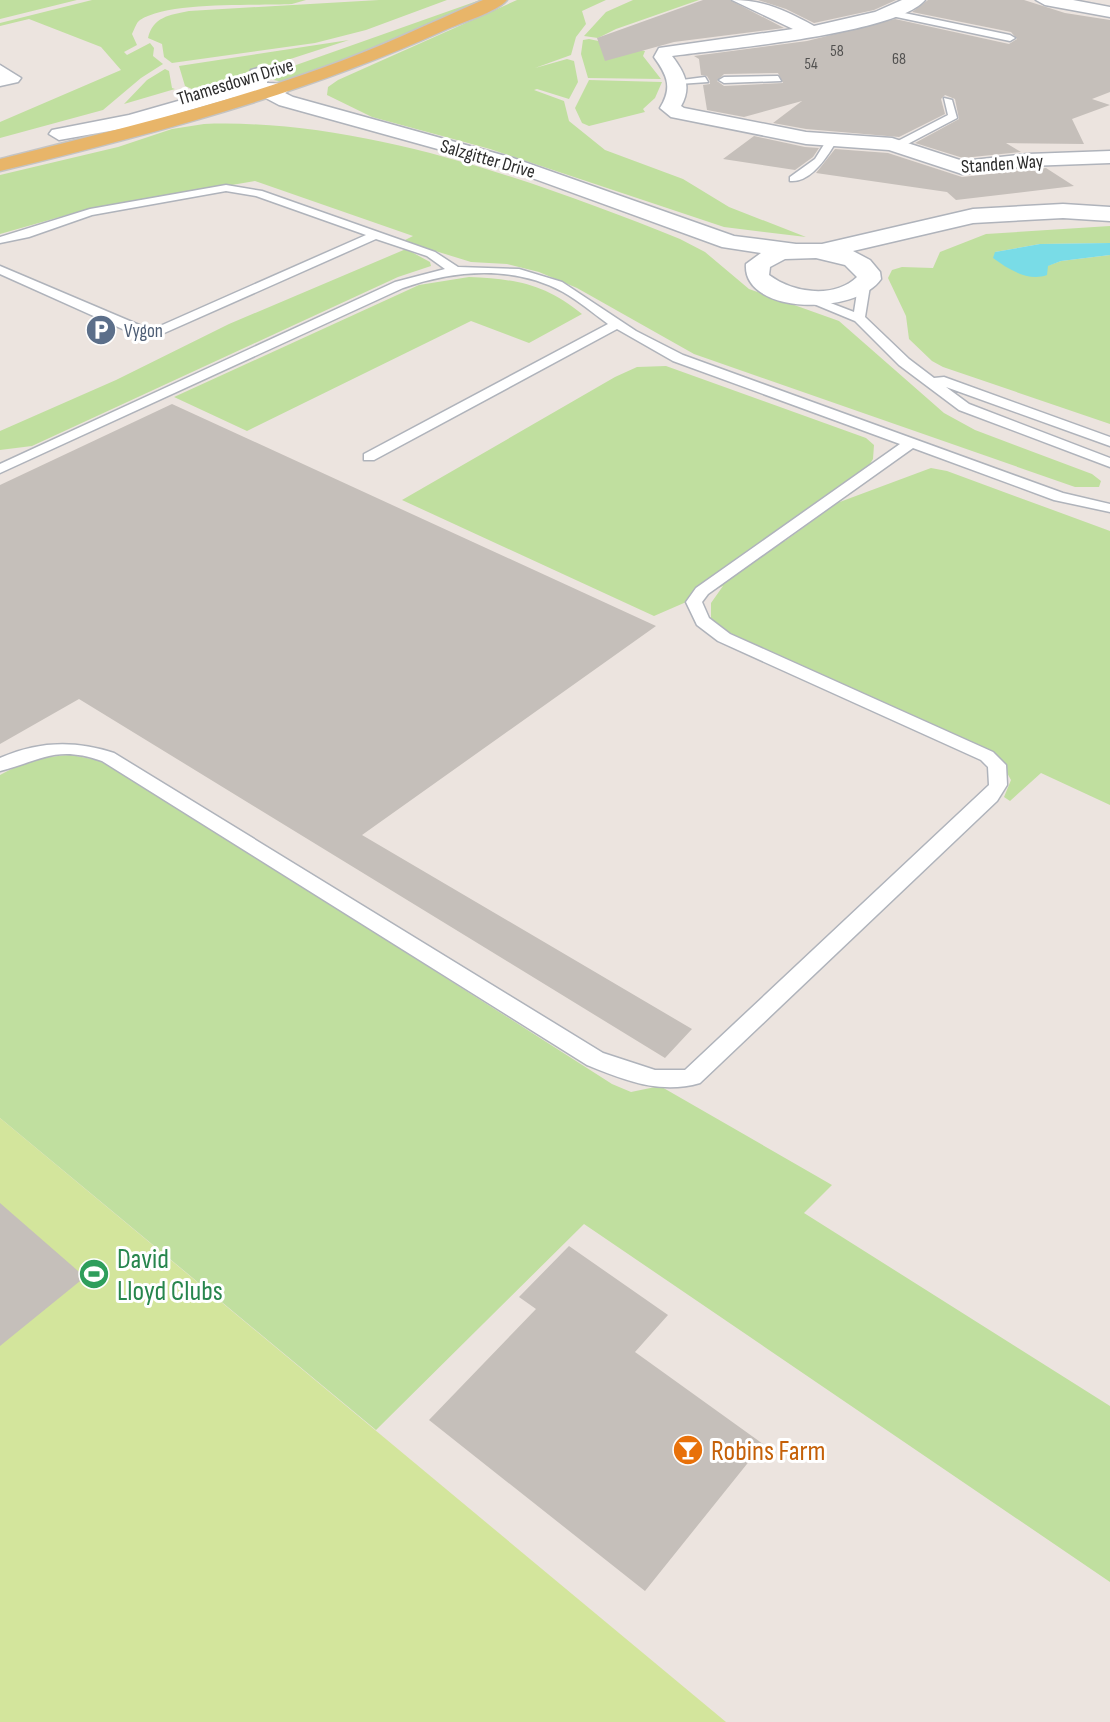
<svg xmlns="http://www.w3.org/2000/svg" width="1110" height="1722" viewBox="0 0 1110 1722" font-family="'Sofia Sans Condensed',sans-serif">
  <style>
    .green { fill: #c0df9f }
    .pitch { fill: #d3e59c }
    .water { fill: #79dce7 }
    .building { fill: #c5bfba; fill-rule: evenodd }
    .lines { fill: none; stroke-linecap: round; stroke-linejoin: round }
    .lane-casing { stroke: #afb3bb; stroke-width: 3 }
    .street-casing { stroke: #afb3bb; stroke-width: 3 }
    .secondary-casing { stroke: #afb3bb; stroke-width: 3 }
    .primary-casing { stroke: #c4c4c4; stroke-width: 3 }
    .lane { fill: #fff; fill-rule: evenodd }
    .street { fill: #fff; fill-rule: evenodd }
    .secondary { fill: #fff; fill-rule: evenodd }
    .primary { fill: #e8b569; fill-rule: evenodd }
    .labels { text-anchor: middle; stroke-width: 6; stroke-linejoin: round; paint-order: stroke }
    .far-number-label { font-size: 16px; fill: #525150 }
    .far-street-label { font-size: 19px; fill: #2c2c2c; stroke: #fff }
    .far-service-label { font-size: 19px; fill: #4e5e75; stroke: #fff; text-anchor: start }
    .near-leisure-label { font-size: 28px; fill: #27864d; stroke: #fff; text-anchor: start }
    .near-food-label { font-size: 28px; fill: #c56008; stroke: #fff; text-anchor: start }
  </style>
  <rect width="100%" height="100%" fill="#ece4df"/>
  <path class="green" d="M0,0H77L0,19Z
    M92,0H306L292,4C257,6 168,1 140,20C136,23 135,28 132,34L137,45L124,52L127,55L150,43L154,48L153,56L163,64L141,78L103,110L0,138V122L121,70L101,47L29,19L0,26V23Z
    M379,0H447L366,30L315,43L172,63L164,57L162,44L148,38C153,17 169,15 189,11Z
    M480,0H486L366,51L283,82L269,79L282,70Z
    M517,0H606L582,11L586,24L576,37L571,55L535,68L567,59L574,61L578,82L569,99L537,89L534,90L564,101L569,121L605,150L683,179L729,207L806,237L724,227L490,149L372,117L327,95L328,87L338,80Z
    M633,0H699L616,29L598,38L584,36L606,12Z
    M589,39L645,51L643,56L661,79L588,78L581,54L583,40Z
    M349,40L194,90L185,86L179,66Z
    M165,69L169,71L172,88L175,89L124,104L147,80Z
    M589,80L662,82L655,98L643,109L645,112L589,126L582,123L575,108Z
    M204,124C361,118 535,181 680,239L705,252L749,289L839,321L944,413L975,430L1092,474L1101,481L1099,487H1075L694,354L577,288L539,272L507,264L471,262L403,241L413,236L255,181L81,211L0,234V175L118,147L172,129Z
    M1110,226V243L1040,244L995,252L1047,266L1061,261L1110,255V424L943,367L932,361L909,339L906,316L888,278L892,270L902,267L933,268L940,252L986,234Z
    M406,249L430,262L431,266L398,277L32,446L0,450V431L116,380L229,324Z
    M469,277C516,279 545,284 582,314L529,343L471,321L247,431L174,397L419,285Z
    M666,366L866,438L874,445L873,459L866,470L776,532L785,541L837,503L931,468L947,471L1110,531V805L1041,773L1010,801L1004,797L1011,780L998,757L971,742L723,630L711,618V603L723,586L654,616L402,500L615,377L637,367Z
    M71,755L97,760L125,773L612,1084L631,1092L660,1086L832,1185L804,1213L1110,1406V1582L584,1224L376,1430L0,1118V775C24,762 44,756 71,755Z"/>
  <path class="pitch" d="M0,1118L726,1722H0Z"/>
  <path class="water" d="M1110,243V255L1061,261L1048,266L1047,275C1028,282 1008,269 993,258L995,252L1040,244Z"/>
  <path class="building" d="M703,0H730L784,28L674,42L605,61L597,38Z
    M758,0H896L874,10L814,23L786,9Z
    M928,0H1024L1065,13L1110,20V92L1092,99L1110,105L1072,119L1084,144L1006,143L1021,152L963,158L915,143L959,119L955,99L945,95L941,99L945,114L899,137L806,129L773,123L802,101L744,117L707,110L703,85L710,84V81L707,76L701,75L699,59L694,56L807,41L895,19L1009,44L1017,39L1011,32L912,12ZM778,73L783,83L724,86L717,81L724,74Z
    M754,136L805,147L819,148L813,157L795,170L723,159Z
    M835,149L888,153L962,177L1046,168L1074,186L956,200L947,192L816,173Z
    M172,404L656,626L362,835L692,1029L665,1058L79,699L0,744V485Z
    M0,1203L85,1277L0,1346Z
    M569,1246L668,1315L635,1352L763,1444L645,1591L429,1420L536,1309L519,1297Z"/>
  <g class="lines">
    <g class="lane-casing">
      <path id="lane" d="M890,10L1010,35L1015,38L1010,41L887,15Z
        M778,76L781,81L724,83L719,80L724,77Z
        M705,77L708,82L679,84L674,81Z
        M944,98L952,100L957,118L902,147H894V143L948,115Z
        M828,138L837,140C828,156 811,183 790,181V177L815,159Z
        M226,185L262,191L435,252L458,267L519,269L562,282L636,331L683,355L1063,493L1110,504V512L1054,500L913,448L708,594L702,602L709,618L730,634L993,752L1006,765L1007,785L997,801L700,1083C660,1095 624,1080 587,1065L102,761C56,745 42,760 0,771V758C38,741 75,740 114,753L603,1053L655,1070H685L989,785L988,767L981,760L718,641L697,625L686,602L696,588L900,444L673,361L617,329L374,460H364V454L608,324C593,313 579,301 563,292C514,265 454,270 403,288L0,473V464L395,282L445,269L427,256L376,239L153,338L138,336L0,274V266L151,330L366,235L256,196L226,191L92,215L29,237L0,243V237L90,209Z
        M864,282L870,286L865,317L909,359L934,378L944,377L1110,437V446L946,387L969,404L1110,458V467L959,410L899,365L855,321L797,297L807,294L854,312L858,286Z"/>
    </g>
    <g class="street-casing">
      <path id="street" d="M732,0C764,0 787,11 814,26L875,12L902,0H925C896,34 722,49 672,56C685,73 692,87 681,106L684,108L806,132L892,138L963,161L1028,154L1110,151V163L1028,166L962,174L889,150L806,144L671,117L660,108C673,87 667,75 654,57L659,48L793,29Z
        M1036,0H1073L1110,7V17L1045,5Z
        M0,65L21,78L18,82L0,86Z"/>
    </g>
    <g class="secondary-casing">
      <path id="secondary" d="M258,68L267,74V83L289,84L292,88L285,93L293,97L513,158L734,236L796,244H822L973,209L1063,204L1110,207V221L1063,218L973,223L853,251L870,260L880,272L881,279C856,316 742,315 746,264L761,253L722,247L499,166L279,105L260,95L235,97L132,127L59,140L49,134L52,130L129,115L227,87L247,84L251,70ZM816,258L845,265L857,277C834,299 793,293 769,275L770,267L785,259Z"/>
    </g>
    <g class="primary-casing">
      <path id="primary" d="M483,0H507C497,12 460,23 445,30C302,95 152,134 0,171V159C108,132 217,106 322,68C377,49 430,23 483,0Z"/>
    </g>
    <use href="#lane" class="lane"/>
    <use href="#street" class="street"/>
    <use href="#secondary" class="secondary"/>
    <use href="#primary" class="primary"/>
  </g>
  <defs>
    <g id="parking-disc" transform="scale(1.575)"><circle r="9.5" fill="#5c6f8a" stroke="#fff"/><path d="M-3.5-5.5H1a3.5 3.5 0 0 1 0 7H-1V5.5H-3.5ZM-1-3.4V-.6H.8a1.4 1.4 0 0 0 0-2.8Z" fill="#fff"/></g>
    <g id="stadium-disc" transform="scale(1.575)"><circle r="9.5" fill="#2e9e5b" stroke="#fff"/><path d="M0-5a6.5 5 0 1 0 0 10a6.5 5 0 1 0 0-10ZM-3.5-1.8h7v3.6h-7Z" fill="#fff"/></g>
    <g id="bar-disc" transform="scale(1.575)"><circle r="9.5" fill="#e8710a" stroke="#fff"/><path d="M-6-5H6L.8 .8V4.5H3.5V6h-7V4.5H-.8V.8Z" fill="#fff"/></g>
  </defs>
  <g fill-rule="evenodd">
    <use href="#parking-disc" x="101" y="330"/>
    <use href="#stadium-disc" x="94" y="1274"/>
    <use href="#bar-disc" x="688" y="1450"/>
  </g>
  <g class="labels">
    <g class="far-number-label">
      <text x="837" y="56">58</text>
      <text x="899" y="64">68</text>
      <text x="811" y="69">54</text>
    </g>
    <g class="far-street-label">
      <text transform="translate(235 81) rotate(-17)" y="7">Thamesdown Drive</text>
      <text transform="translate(488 158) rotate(16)" y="7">Salzgitter Drive</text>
      <text transform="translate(1002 163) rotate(-4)" y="7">Standen Way</text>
    </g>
    <g class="far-service-label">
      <text x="124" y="337">Vygon</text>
    </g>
    <g class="near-leisure-label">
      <text x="117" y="1268">David<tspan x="117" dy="32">Lloyd Clubs</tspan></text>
    </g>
    <g class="near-food-label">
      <text x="711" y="1460">Robins Farm</text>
    </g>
  </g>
</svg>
